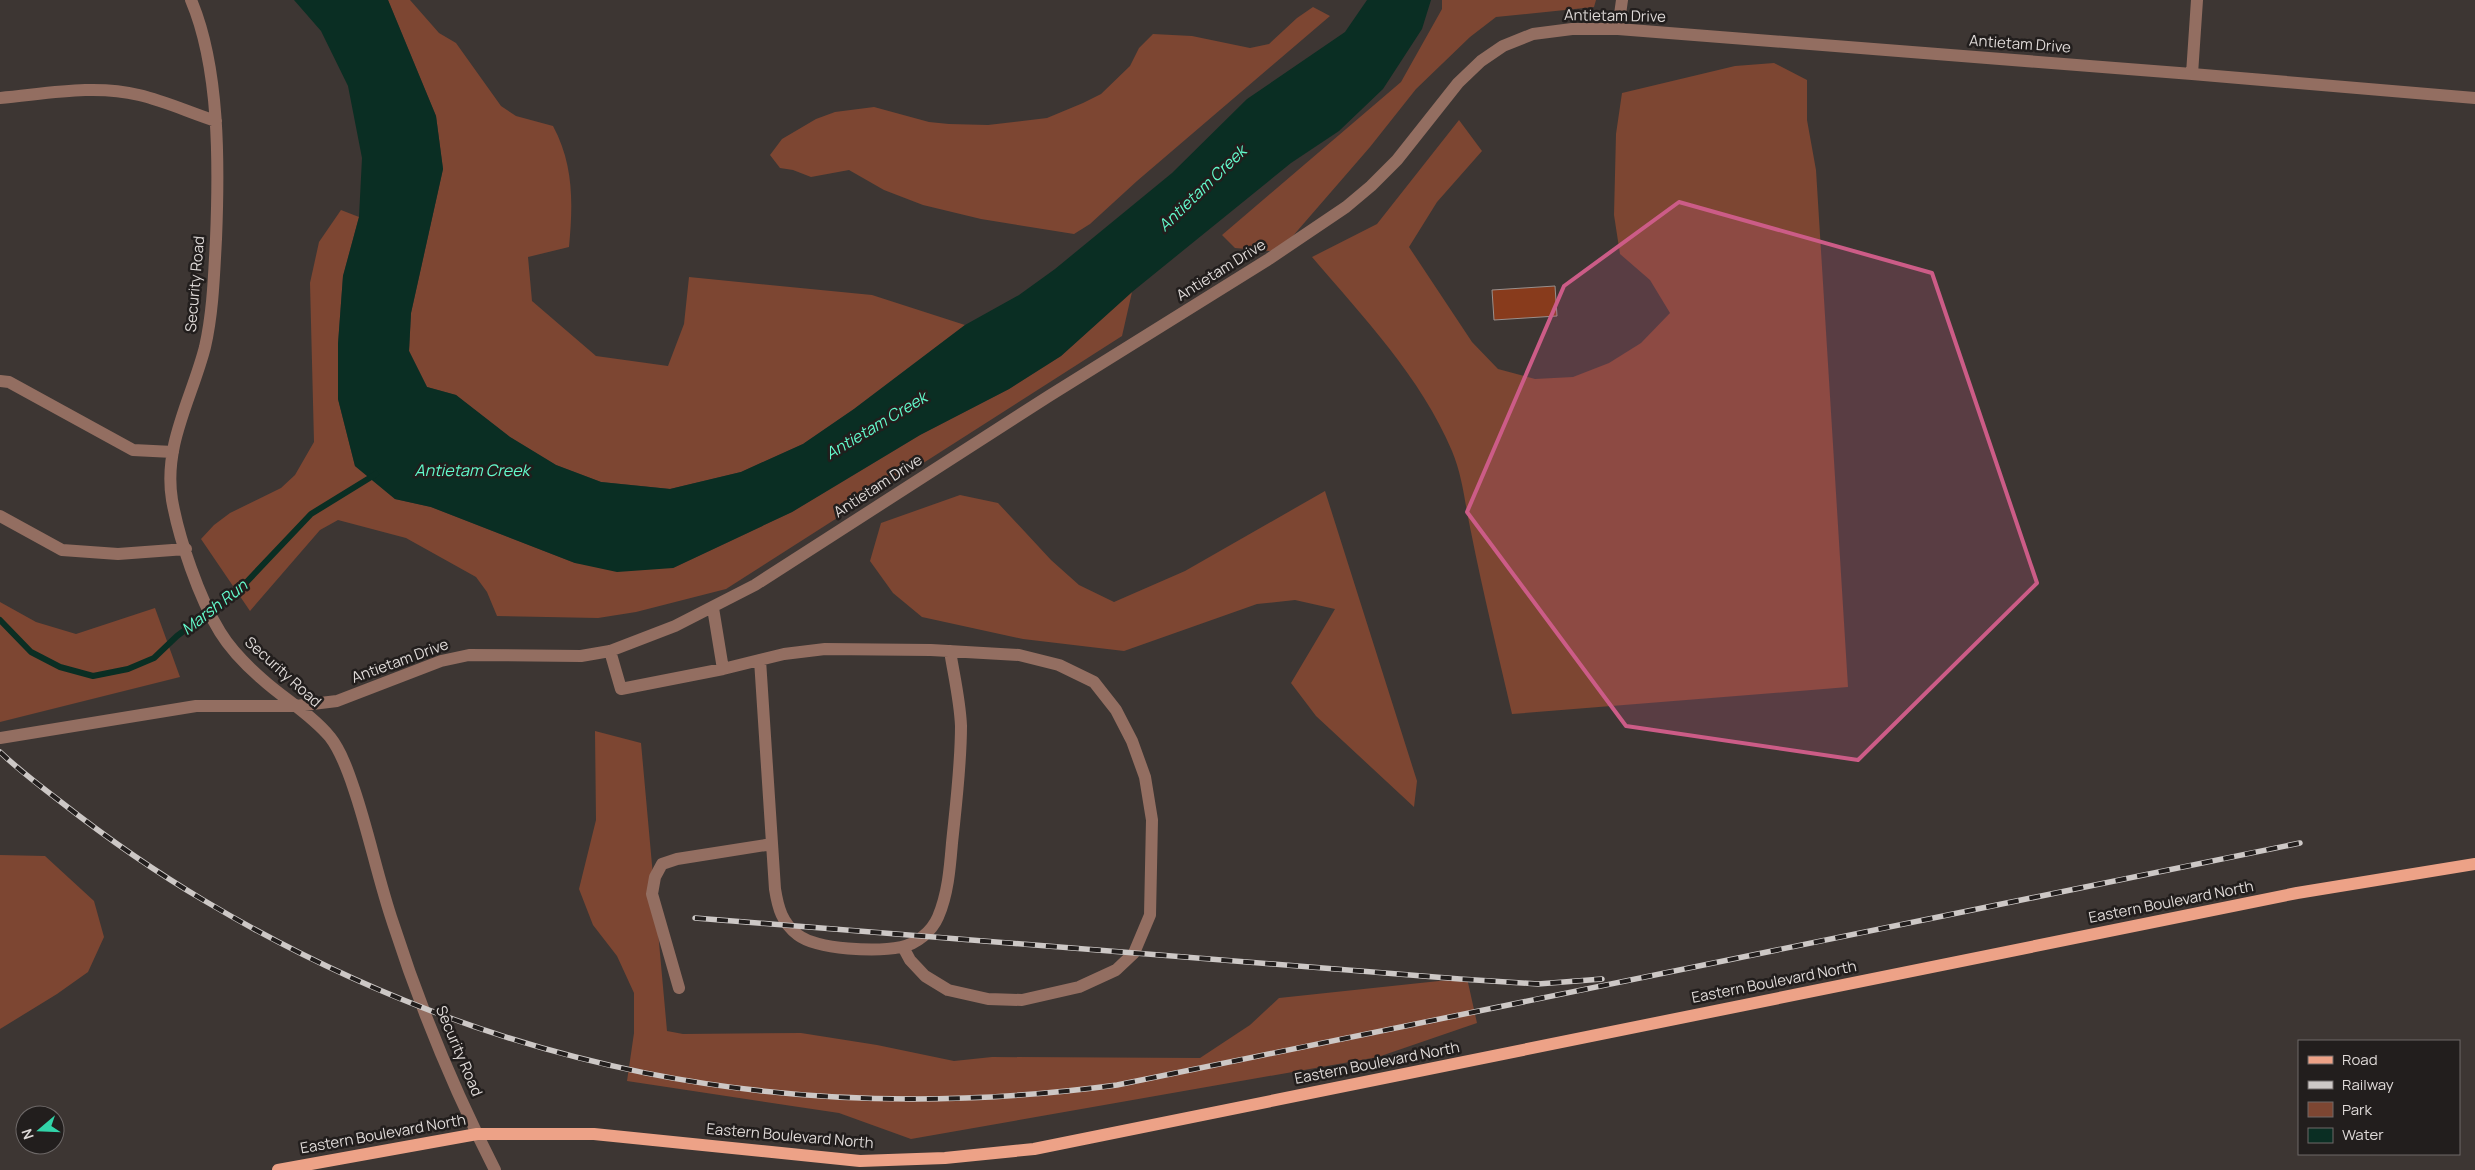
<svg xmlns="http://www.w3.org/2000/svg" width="2475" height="1170" viewBox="0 0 2475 1170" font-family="Manrope,sans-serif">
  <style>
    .green { fill: #7d4632 }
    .water { fill: #0a2e23 }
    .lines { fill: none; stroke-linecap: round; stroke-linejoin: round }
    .stream { stroke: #0a2e23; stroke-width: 6 }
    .building { fill: #883b1c; stroke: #998f8c }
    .minor { stroke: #936e61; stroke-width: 12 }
    .major { stroke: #eda287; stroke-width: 12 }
    .rail-casing { stroke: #cdc8c6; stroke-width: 5.5 }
    .rail { stroke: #221e1d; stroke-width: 4; stroke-dasharray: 11; stroke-linecap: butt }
    .marked { fill: #cc5c87; fill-opacity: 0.2; stroke: #cc5c87; stroke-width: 4; stroke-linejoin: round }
    .labels { text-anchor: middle; stroke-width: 5; stroke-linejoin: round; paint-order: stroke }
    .street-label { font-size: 15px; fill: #dfdad8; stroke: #221e1d }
    .water-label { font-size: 16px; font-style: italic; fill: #63facc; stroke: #221e1d }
  </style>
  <rect width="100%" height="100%" fill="#3d3633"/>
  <path class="green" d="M388,0H410L439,33L456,43L501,106L516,116L553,126C574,165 573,204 569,247L528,257L532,301L596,356L668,366L684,324L689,277L872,295L965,325L854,409L803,444L741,472L670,489L601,482L556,465L510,437L456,395L427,387L409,351L411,313L443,169L436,116Z
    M1442,0H1596L1594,7L1496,17L1470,37L1416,89L1370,147L1279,252L1235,248L1222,235L1401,82L1442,9Z
    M1313,7L1330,16L1137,181L1090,224L1074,234L981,219L923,205L884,190L849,170L811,177L793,170L780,168L770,155L782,139L816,119L835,112L874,107L929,122L949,124L988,125L1047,118L1083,103L1101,94L1130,66L1139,48L1153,34L1192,36L1250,48L1269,44L1297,18Z
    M1774,63L1807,80V120L1816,170L1848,687L1512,714C1498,653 1483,593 1471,532C1465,505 1463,477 1452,451C1421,377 1363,317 1312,257L1377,224L1459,120L1482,151L1437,202L1409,247L1472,342L1498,369L1535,379L1573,377L1609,363L1641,343L1670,313L1650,280L1620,254L1614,215L1616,134L1622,93L1735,66Z
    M341,210L359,217L343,276L338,344V399L355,466L395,499L431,507L575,563L673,568L792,512L920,435L1009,389L1061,356L1132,292L1122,336L726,589L636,612L598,618L497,616L487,592L476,577L406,538L338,520L320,530L250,611L201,539L214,525L230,513L281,488L295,475L314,442L310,283L319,242Z
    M1325,491L1417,781L1414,807L1316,716L1291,683L1335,609L1295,600L1257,604L1124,651L1023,639L922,617L893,593L870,561L881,523L960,495L998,503L1051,560L1079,585L1114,602L1185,571Z
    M0,602L36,622L76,634L155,608L180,677L0,722Z
    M595,731L641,743L667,1031L683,1034L801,1033L877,1045L954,1061L992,1057L1200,1058L1250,1025L1279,998L1467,978L1477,1023L1378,1057L911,1139L839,1113L627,1081L634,1033V993L617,956L593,925L579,889L596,820Z
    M0,855L45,856L94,901L104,937L88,972L57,994L0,1029Z"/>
  <path class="water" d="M294,0H388L436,116L443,169L411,313L409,351L427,387L456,395L510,437L556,465L601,482L670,489L741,472L803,444L854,409L965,325L1019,295L1055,269L1172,173L1247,99L1345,32L1367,0H1431L1422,29L1383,89L1339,131L1291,163L1132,292L1061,356L1009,389L920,435L792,512L673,568L617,572L575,563L431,507L395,499L355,466L338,399V344L343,276L359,217L362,158L348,86L321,31Z"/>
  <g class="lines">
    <path class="stream" d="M0,620L31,652L60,667L93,676L128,669L154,658L177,636L240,589L311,514L376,474"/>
  </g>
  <path class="building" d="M1555,286L1557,316L1494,320L1492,290Z"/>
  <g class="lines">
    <path class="minor" d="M191,0C220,68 219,166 216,239C214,275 213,312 205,347C192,398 163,445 172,500C179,539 199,598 220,632C231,650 246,665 262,679C284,699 311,714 330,737C341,751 348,771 354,789C369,833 378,879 393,923C420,1007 455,1092 495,1170
      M1618,29L1622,0
      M2192,74L2197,0
      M0,98C46,94 94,84 139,95C165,101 191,113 216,121
      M0,381L9,382L133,450L173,452
      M0,516L62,550L118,554L186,549
      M713,608L723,669
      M610,651L621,689L723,669L784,654L825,649L931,650L1019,655L1059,665L1094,682L1116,710L1132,741L1145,777L1152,820L1150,915L1134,953L1116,970L1079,987L1022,1000L988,999L948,990L925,976L910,960L903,947
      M760,660L775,889C778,908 782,923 798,935C818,950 877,952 901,947C917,944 932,931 938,917C948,894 950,867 952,843C956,804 961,765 961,726C960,701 954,676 950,651
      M0,738L196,706H296L337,701L441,661L469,655L581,656L610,651L675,626L755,585L1049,396L1269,259L1346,207L1371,186L1397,160L1458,83L1481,61L1503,46L1533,34L1572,29H1618L2192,74L2475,98
      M679,988L652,894L655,877L662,864L677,859L772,844"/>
    <path class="major" d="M278,1170L477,1134H594L860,1161L945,1158L1034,1149L2297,893L2475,864"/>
    <g class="rail-casing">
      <path id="rail" d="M0,752C19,770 40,786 61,802C107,838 154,871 205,901C489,1070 790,1129 1117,1085L2300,843
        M695,918L1460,979L1538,984L1602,979"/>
    </g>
    <use href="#rail" class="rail"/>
  </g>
  <path class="marked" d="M1679,202L1932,273L2037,583L1858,760L1626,726L1467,512L1564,286Z"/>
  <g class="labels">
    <g class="street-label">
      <text transform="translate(1615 16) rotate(1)" y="5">Antietam Drive</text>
      <text transform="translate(2020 44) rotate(4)" y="5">Antietam Drive</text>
      <text transform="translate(1221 270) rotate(-32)" y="5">Antietam Drive</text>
      <text transform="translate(195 284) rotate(-85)" y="5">Security Road</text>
      <text transform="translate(878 486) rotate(-33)" y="5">Antietam Drive</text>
      <text transform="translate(400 661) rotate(-20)" y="5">Antietam Drive</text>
      <text transform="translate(283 672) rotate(42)" y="5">Security Road</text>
      <text transform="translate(2171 902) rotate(-11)" y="5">Eastern Boulevard North</text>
      <text transform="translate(1774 982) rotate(-11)" y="5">Eastern Boulevard North</text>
      <text transform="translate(459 1051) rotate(67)" y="5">Security Road</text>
      <text transform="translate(1377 1063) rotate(-11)" y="5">Eastern Boulevard North</text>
      <text transform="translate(383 1134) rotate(-10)" y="5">Eastern Boulevard North</text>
      <text transform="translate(790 1136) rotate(5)" y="5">Eastern Boulevard North</text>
    </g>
    <g class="water-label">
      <text transform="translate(1202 188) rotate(-44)" y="6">Antietam Creek</text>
      <text transform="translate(876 425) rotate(-31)" y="6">Antietam Creek</text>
      <text x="472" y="476">Antietam Creek</text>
      <text transform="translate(214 607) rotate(-38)" y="6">Marsh Run</text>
    </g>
  </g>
  <rect x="2298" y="1040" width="162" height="115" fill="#221e1d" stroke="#6e6968"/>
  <rect x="2308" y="1056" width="25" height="8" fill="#eda287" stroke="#6e6968"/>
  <text x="2342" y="1065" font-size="15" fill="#dfdad8">Road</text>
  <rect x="2308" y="1081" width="25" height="8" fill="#cdc8c6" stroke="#6e6968"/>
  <text x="2342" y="1090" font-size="15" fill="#dfdad8">Railway</text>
  <rect x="2308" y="1102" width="25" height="15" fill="#7d4632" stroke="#6e6968"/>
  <text x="2342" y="1115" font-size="15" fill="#dfdad8">Park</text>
  <rect x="2308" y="1128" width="25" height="15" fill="#0a2e23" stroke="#6e6968"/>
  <text x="2342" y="1140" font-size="15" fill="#dfdad8">Water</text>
  <g transform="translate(40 1130) rotate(251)"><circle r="24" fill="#221e1d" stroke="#6e6968"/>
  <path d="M0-4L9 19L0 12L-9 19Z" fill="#32d4a9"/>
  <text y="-8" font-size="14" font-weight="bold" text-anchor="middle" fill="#dfdad8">N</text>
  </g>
</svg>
